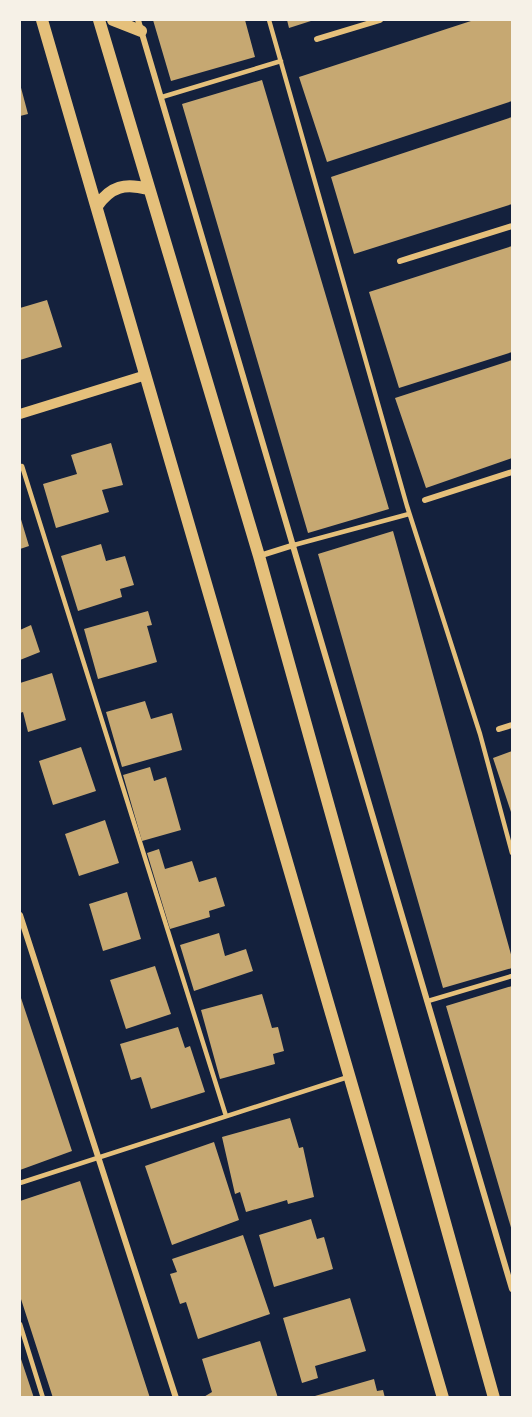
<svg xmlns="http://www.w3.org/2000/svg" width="532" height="1417" viewBox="0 0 532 1417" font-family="'Varela Round',sans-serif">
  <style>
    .building { fill: #c6a872 }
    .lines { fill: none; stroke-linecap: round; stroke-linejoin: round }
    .service { stroke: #e5c07b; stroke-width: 4.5 }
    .minor { stroke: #e5c07b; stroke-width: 6 }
    .tertiary { stroke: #e5c07b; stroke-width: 10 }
    .secondary { stroke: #e5c07b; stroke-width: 12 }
  </style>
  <rect width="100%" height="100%" fill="#14213d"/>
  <path class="building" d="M153,20H245L255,57L171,81Z
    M287,20H314L289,28Z
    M474,20H512V101L327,162L299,77Z
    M262,80L389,509L308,533L182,104Z
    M20,84L28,114L20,116Z
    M512,117V204L354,254L331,177Z
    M512,246V352L399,388L369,292Z
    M47,300L62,347L20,360V308Z
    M512,360V458L426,488L395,398Z
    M111,443L123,485L102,490L109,512L56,528L43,484L77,474L71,455Z
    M20,516L29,546L20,549Z
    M393,531L512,958V968L443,988L318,554Z
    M101,544L106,561L125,556L134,585L120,589L122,597L78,611L61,556Z
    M148,611L152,625L147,626L157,662L98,679L84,629Z
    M31,625L40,652L20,660V630Z
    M52,673L66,720L28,732L23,712L20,713V683Z
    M145,701L151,719L172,713L182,750L122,767L106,712Z
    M81,747L96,791L53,805L39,761Z
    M512,751V815L493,758Z
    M150,767L154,781L166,777L181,830L142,841L123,775Z
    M105,820L119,863L79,876L65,834Z
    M159,849L165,869L192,861L199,882L216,877L225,906L209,911L210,917L170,929L147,853Z
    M127,892L141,939L103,951L89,904Z
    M219,933L225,956L246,949L253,971L194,991L180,945Z
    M155,966L171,1014L126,1029L110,980Z
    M512,986V1231L446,1006Z
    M262,994L272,1028L278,1027L284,1051L273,1054L275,1064L220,1079L201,1010Z
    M20,995L72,1151L20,1170Z
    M178,1027L185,1048L190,1046L205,1092L151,1109L141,1077L131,1080L120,1044Z
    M290,1118L299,1148L303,1147L314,1197L288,1204L287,1200L246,1212L240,1192L235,1194L222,1137Z
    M214,1142L239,1220L172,1245L145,1166Z
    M80,1181L150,1398H53L20,1296V1201Z
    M311,1219L317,1239L324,1237L333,1269L274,1287L259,1235Z
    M243,1235L270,1314L198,1339L186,1302L180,1304L170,1274L177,1272L172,1259Z
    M350,1298L366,1351L315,1366L318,1378L302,1383L283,1318Z
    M260,1341L278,1398H202L212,1392L202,1359Z
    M20,1356L34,1398H20Z
    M374,1379L377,1391L383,1390L385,1398H308Z"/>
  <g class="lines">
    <path class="service" d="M269,20L407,506L480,734L512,853
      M162,97L281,61
      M22,466L226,1116
      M294,545L409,514
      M428,1001L512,976
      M20,1183L348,1077
      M20,1324L43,1398"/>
    <path class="minor" d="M138,20L512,1289
      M317,39L380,20
      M400,261L512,226
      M425,500L512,472
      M259,556L294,545
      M499,729L512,725
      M20,915L176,1398"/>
    <path class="tertiary" d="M20,414L146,375"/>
    <path class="secondary" d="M42,20L443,1398
      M99,20L259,556L494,1398
      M113,20L141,31
      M97,206C111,186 125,183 148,189"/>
  </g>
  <rect width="532" height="1417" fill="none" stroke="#f6f1e7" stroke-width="42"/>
</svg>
